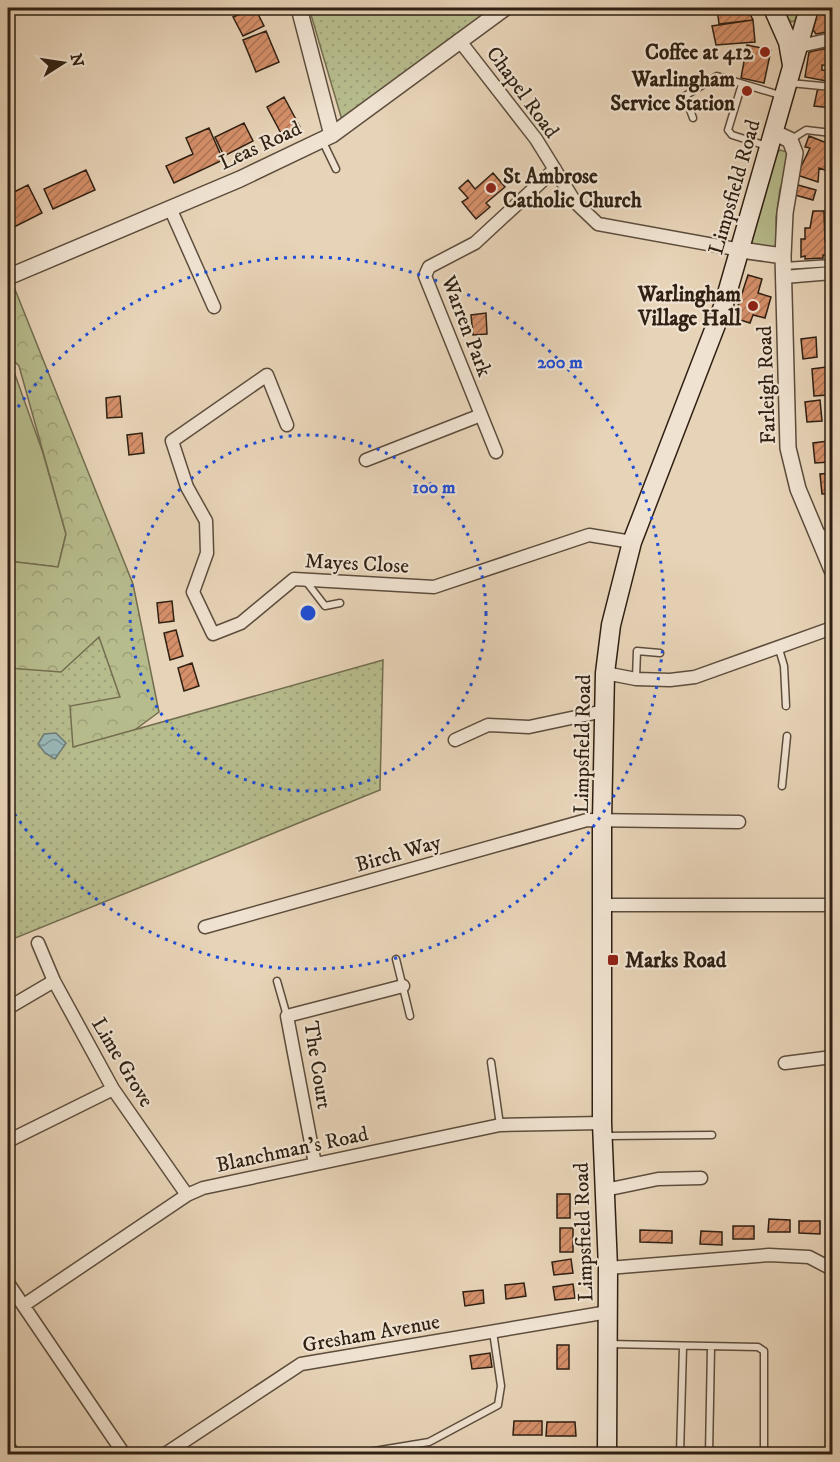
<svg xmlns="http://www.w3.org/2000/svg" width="840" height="1462" viewBox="0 0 840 1462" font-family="'IM FELL DW Pica',serif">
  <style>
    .green { fill: #b7bc8d; stroke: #736e50; stroke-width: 1.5 }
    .forest { fill: url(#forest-crowns); stroke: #736e50; stroke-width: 1.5 }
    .park { fill: url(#park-dots); stroke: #736e50; stroke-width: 1.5 }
    .water { fill: url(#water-waves); stroke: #6e7a75; stroke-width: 1.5 }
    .building { fill: url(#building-hatch); stroke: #2f2013; stroke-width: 1.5 }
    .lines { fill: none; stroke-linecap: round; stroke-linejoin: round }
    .service-casing { stroke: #5d4d3c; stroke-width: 9 }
    .minor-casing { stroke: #5d4d3c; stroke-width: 15 }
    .tertiary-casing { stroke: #5d4d3c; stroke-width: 18 }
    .secondary-casing { stroke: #2f2013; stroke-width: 21 }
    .service { stroke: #efe2d0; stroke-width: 6 }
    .minor { stroke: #efe2d0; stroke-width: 12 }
    .tertiary { stroke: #efe2d0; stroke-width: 15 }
    .secondary { stroke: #efe2d0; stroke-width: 18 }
    .ring { fill: none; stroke: #1d4ed8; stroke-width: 3; stroke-dasharray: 3 6 }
    .poi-dot { fill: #8f2418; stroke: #efe2d0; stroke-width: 2 }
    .labels { text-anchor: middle; stroke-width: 4.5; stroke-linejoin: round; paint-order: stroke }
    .poi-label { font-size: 21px; font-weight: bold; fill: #2f2013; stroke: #efe2d0; text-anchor: end }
    .street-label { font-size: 21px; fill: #2f2013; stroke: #efe2d0 }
    .centre { fill: #1d4ed8; stroke: #efe2d0; stroke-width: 3 }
    .ring-label { font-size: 18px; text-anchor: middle; font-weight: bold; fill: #1d4ed8; stroke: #efe2d0; stroke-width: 4.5; stroke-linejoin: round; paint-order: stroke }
  </style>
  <defs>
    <pattern id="forest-crowns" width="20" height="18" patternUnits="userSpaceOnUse" patternTransform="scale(1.5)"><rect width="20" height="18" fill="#b7bc8d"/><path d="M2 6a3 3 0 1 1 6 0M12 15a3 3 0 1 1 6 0" fill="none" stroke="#9ea179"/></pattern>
    <pattern id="park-dots" width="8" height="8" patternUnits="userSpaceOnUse" patternTransform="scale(1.5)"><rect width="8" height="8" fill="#b7bc8d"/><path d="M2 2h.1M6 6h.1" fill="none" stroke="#9ea179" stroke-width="1.8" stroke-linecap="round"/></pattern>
    <pattern id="water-waves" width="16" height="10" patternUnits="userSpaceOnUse" patternTransform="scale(1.5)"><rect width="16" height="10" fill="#98b6b6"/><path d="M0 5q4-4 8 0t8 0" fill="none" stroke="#7c9493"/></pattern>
    <pattern id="building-hatch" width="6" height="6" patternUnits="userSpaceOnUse" patternTransform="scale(1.5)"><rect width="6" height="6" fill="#d5906a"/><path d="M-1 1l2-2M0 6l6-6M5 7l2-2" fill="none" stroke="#ad7556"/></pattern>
  </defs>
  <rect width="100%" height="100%" fill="#e7d3b7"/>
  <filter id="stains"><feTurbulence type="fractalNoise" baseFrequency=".00333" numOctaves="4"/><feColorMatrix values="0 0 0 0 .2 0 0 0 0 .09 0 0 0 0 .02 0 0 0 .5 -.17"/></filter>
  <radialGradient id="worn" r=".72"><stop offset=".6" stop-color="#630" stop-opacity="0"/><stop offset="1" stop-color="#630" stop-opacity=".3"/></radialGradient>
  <path class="green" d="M780,8H802L799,19L792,22L785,17Z
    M780,150L787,152L790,166L780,189L776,218L777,249L751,244L776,154Z
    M8,355L43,453L66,534L58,567L8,561Z"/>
  <path class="forest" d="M12,282L133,584L159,712L90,763L37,732L99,638L61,673L8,669V561L58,567L66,534L19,366L8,355V284Z
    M8,1434L22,1454H8Z"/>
  <path class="park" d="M309,8H495L453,36L342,120Z
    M99,637L120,697L70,706L73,747L383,660L380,790L8,941V668L61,672Z"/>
  <path class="water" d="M56,733L66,743L55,759L45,753L38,744L44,734Z"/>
  <path class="building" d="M255,8L264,26L243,36L233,17Z
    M717,8H747L753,20L719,24Z
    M818,8L832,11V17L817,13Z
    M817,13L830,16L828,23H832V31L816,34L813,30Z
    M753,20L755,42L716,45L712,26Z
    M266,31L279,62L256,72L243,40Z
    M747,45L771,50L764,83L741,78Z
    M832,47V66L822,65V70L832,71V82L805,77L809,52Z
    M818,87L832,89V108L814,106Z
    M284,97L300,127L283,137L267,107Z
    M244,123L253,141L224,156L215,137Z
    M209,128L223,160L174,183L166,166L193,154L186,138Z
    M809,136L832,145V169L829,168L828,171L819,168L818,182L797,175L810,148L805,147Z
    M86,170L95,190L53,209L44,189Z
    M493,173L505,187L486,203L490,207L476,219L462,202L468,198L459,188L468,180L475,189Z
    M28,185L42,213L10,229L8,195Z
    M798,185L816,190L813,200L795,195Z
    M813,211H824L825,241H832V255H823V258L805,259V256L801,257V239H805V228H810Z
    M748,275L762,279L758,293L771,297L765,318L753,315L750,323L734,318Z
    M486,313L487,334L473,335L471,315Z
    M816,337L817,357L803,359L801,339Z
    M826,367L828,395L814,396L812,369Z
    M120,396L122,417L107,418L106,398Z
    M820,400L822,421L807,422L805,402Z
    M142,433L144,453L129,455L127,435Z
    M828,441L830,462L815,463L813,443Z
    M832,473V493L822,494L820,474Z
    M172,601L174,621L159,623L157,603Z
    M176,630L183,656L170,660L164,633Z
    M192,663L199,686L184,691L178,668Z
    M557,1194H570V1218H557Z
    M769,1219L790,1220V1232H768Z
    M799,1221H820V1234L799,1233Z
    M733,1226H754V1239H733Z
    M560,1228H573V1252H560Z
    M640,1230L672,1231V1243L640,1242Z
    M701,1231L722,1232V1245L700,1244Z
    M571,1259L573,1273L554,1275L552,1262Z
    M524,1283L526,1296L506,1299L505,1285Z
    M573,1284L575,1298L555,1300L553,1287Z
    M483,1290L484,1303L465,1306L463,1292Z
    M557,1345H569V1369H557Z
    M490,1353L492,1367L472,1369L470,1356Z
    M514,1421H542V1435H513Z
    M547,1422H575L576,1436H546Z"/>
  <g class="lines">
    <g class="service-casing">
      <path id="service" d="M790,83L832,87
        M742,84L728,130L732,135L767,146
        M693,118L685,96L717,76L783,96
        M322,140L336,169
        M790,140L806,130L832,133
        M784,266L832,263
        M305,580L325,606L340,603
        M779,649L784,666L786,706
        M636,678L637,651L660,653
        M782,786L787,736
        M396,959L410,1016
        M277,981L287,1016
        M491,1062L500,1125
        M606,1136L712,1135
        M608,1344L758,1347L764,1351V1454
        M356,1454L429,1442L498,1405L501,1386L493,1332
        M680,1454L683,1347
        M709,1454L711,1347"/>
    </g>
    <g class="minor-casing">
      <path id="minor" d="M459,40L536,139L575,202L598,224L741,250
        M800,46L832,39
        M170,208L214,307
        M784,277L832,273
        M287,425L267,375L172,441L187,487L206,521L207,553L193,592L213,634L241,623L294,579L434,587L589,535L632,542
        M496,452L425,276L429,267L475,243L555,169
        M366,460L481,415
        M819,538L832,534
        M605,673L636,679L670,680L695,677L832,628
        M455,740L488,725L529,727L604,711
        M604,905H832
        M205,927L587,820L739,822
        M38,943L54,981L113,1089L187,1195
        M8,1008L54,981
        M785,1063L832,1057
        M8,1141L113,1089
        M315,1164L287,1016L403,986
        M605,1190L658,1179L701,1178
        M608,1268L769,1255L809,1257L832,1269
        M8,1283L124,1454
        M24,1305L187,1195L203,1188L500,1125L602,1123
        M165,1454L301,1364L608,1312"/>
    </g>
    <g class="tertiary-casing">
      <path id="tertiary" d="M299,8L332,135
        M773,132L790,140L795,153L785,213L783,256L788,448L798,489L832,570
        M741,250L783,256
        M8,277L240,179L332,135L505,8"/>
    </g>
    <g class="secondary-casing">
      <path id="secondary" d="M773,8L788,42L792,65
        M607,1454L608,1268L602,1123V821L605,673L611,625L632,542L724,304L809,8"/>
    </g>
    <use href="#service" class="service"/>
    <use href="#minor" class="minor"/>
    <use href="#tertiary" class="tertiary"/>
    <use href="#secondary" class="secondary"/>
  </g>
  <g class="ring">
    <circle cx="308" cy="613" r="178"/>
    <path d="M8 422A356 356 0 1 1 8 804"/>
  </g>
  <g class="poi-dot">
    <circle cx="765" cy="52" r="6"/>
    <circle cx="747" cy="91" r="6"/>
    <circle cx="491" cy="188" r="6"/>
    <circle cx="753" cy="306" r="6"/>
    <rect x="607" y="954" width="12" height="12" rx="3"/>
  </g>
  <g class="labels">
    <g class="poi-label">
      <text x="753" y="59">Coffee at 412</text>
      <text x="735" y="86">Warlingham<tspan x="735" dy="24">Service Station</tspan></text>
      <text x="503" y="183" text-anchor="start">St Ambrose<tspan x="503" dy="24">Catholic Church</tspan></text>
      <text x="741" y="301">Warlingham<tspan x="741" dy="24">Village Hall</tspan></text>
      <text x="625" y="967" text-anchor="start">Marks Road</text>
    </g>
    <g class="street-label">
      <text transform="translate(523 92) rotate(54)" y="7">Chapel Road</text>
      <text transform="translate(260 145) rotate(-25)" y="7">Leas Road</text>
      <text transform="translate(734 187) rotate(-74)" y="7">Limpsfield Road</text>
      <text transform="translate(467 326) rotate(69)" y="7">Warren Park</text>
      <text transform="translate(766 385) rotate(-92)" y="7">Farleigh Road</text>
      <text transform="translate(357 563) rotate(3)" y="7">Mayes Close</text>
      <text transform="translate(582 744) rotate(-89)" y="7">Limpsfield Road</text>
      <text transform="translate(398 853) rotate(-16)" y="7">Birch Way</text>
      <text transform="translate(123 1062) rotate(59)" y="7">Lime Grove</text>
      <text transform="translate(318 1065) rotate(81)" y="7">The Court</text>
      <text transform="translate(292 1149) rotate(-12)" y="7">Blanchman's Road</text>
      <text transform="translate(583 1232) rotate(-92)" y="7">Limpsfield Road</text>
      <text transform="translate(371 1333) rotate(-10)" y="7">Gresham Avenue</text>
    </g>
  </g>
  <circle cx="308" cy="613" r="9" class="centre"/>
  <g class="ring-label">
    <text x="560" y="368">200 m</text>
    <text x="434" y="493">100 m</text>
  </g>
  <rect width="840" height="1462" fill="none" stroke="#e7d3b7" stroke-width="30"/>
  <rect x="9" y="9" width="822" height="1444" fill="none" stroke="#2f2013" stroke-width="3"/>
  <rect x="15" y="15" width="810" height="1432" fill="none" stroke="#2f2013" stroke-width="1.5"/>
  <g transform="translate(63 63) rotate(78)" stroke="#efe2d0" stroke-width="4.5" paint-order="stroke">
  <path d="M0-4.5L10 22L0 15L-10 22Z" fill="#2f2013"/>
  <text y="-9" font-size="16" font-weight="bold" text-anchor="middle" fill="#2f2013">N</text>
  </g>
  <rect width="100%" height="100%" filter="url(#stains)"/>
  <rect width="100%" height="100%" fill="url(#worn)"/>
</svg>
